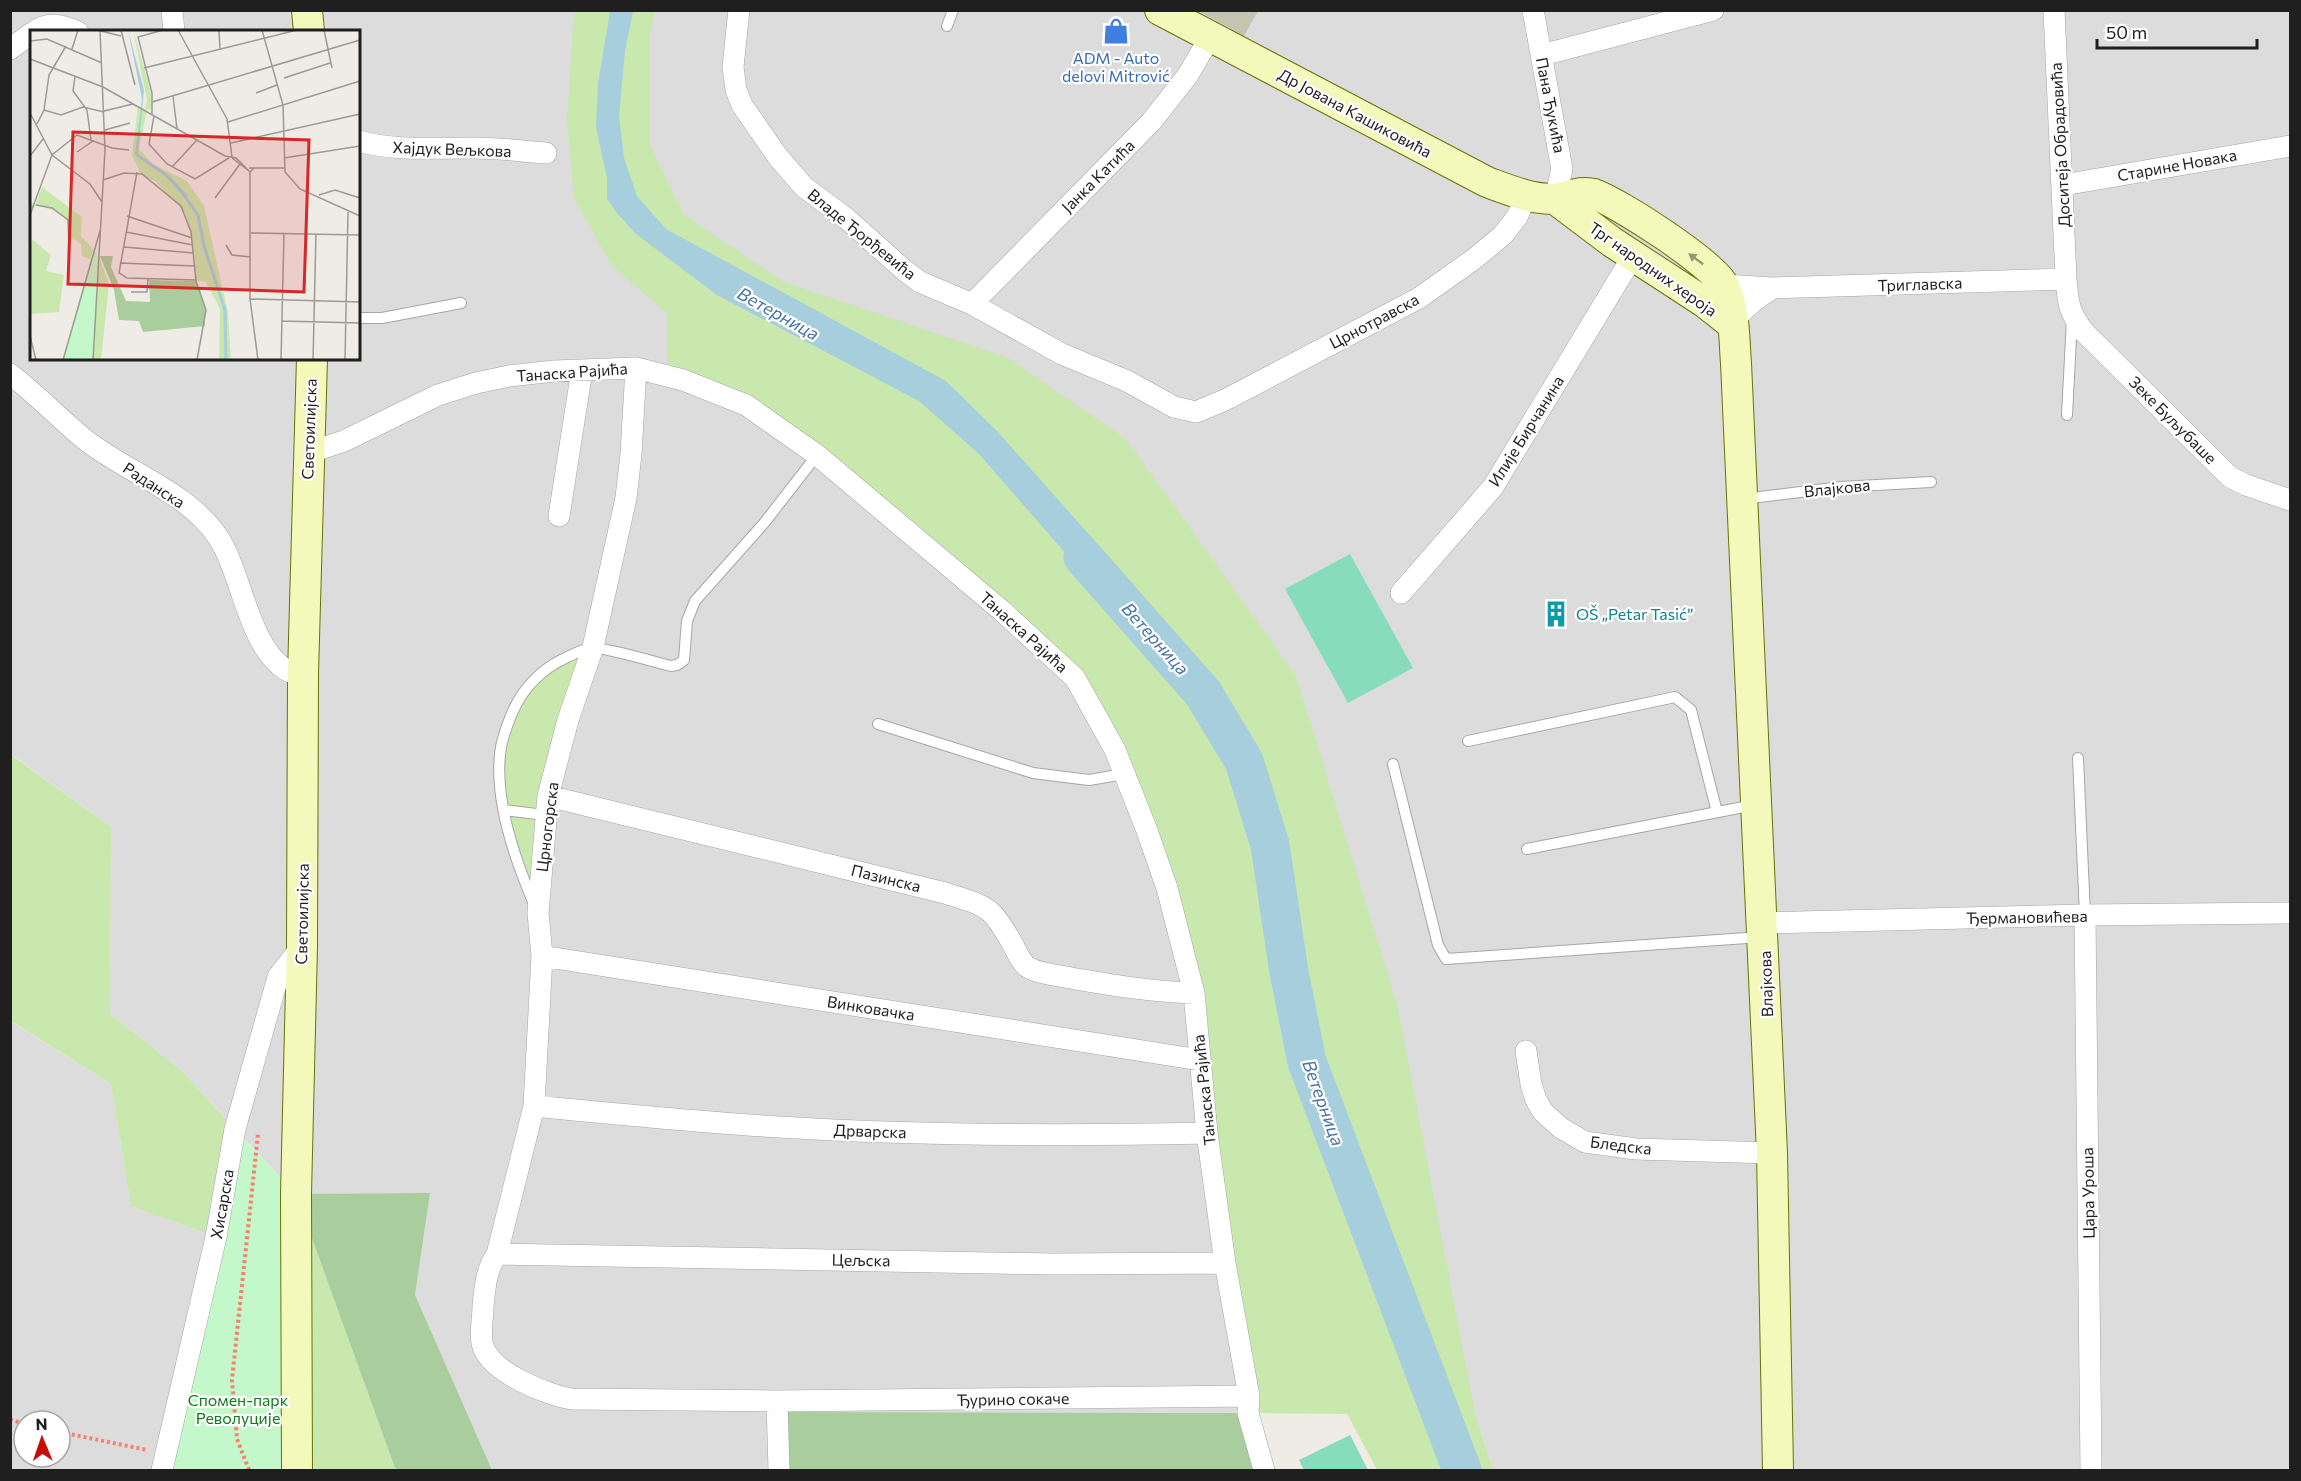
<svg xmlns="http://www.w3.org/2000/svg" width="2301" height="1481" viewBox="0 0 2301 1481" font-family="Commissioner,sans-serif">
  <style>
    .residential { fill: #dddcdc; fill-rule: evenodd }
    .construction { fill: #c3c4b1 }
    .grass { fill: #c8e8ad }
    .forest { fill: #a9cd9c }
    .park { fill: #c4f8ca }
    .pitch { fill: #86dcbd }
    .water { fill: #a7cedc }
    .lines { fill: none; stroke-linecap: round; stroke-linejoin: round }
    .river { stroke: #a7cedc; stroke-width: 39 }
    .lane-casing { stroke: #a6a6a6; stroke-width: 12 }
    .street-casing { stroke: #a6a6a6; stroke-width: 22 }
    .secondary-casing { stroke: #657408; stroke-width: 32 }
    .path { stroke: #f58271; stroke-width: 4; stroke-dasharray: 3 3; stroke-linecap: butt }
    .lane { stroke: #fff; stroke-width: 10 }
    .street { stroke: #fff; stroke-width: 21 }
    .secondary { stroke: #f3f8bb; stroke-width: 30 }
    .oneway { fill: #949675 }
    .labels { text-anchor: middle; stroke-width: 4.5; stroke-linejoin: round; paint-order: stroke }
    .shop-label { font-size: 16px; fill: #366cbe; stroke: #fff }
    .street-label { font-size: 16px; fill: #1f1f1f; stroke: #fff }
    .culture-label { font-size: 16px; fill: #0d838f; stroke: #fff; text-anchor: start }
    .park-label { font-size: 16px; fill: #0f7b1b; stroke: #fff }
    .water-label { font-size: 18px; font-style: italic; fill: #4b75a4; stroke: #fff }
    .inset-river { fill: none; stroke: #a7cedc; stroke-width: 3 }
    .inset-road { fill: none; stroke: #9c9a96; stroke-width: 1.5 }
    .view { fill: #d62828; fill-opacity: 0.15; stroke: #d62828; stroke-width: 3 }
    .inset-edge { fill: none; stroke: #1f1f1f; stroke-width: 3 }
  </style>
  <rect width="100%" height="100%" fill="#efece6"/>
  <path class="residential" d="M11,11H2290V1470H1493L1475,1413L785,1412L790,1470H492L415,1295L430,1193L296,1194L181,1070L110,1014L111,827L11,754ZM32,32H358V358H32Z
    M10,1021L111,1084L131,1206L216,1237L162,1470H11ZM24,1421H60V1457H24Z"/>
  <path class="construction" d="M1198,11H1258L1244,36Z"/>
  <path class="grass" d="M574,11H655L649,39V143L684,215L782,281L1008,358L1126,439L1296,676L1398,1008L1475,1413L1493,1470H1377L1347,1414L1248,1413L1180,937L1075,678L746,405L667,376V313L612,266L574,198L567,120Z
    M593,647L568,720L538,913L521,874L500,782L507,727L540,673Z
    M10,754L111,827L110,1014L181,1070L235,1129L216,1237L131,1206L111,1084L11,1021Z
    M296,1194L395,1468V1470H297Z"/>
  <path class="forest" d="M430,1193L415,1295L492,1470H398L395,1468L296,1194Z
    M784,1412L1248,1413L1264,1470H790Z"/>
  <path class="park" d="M235,1129L296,1194L297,1470H162Z"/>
  <path class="pitch" d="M1350,554L1413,668L1348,703L1285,589Z
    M1350,1435L1368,1470H1304L1299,1460Z"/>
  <path class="water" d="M610,11H633L625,51L619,116L624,158L637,196L666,229L946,381L997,431L1134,585L1109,603L979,454L919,401L717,295L636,234L616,212L607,199V178L596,127L598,84Z"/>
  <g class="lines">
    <path class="river" d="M1083,557L1203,693L1244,761L1270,845L1289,972L1307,1062L1462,1470"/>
    <g class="lane-casing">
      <path id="lane" d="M947,26L953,10
        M358,318H382L461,303
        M2067,415L2072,319
        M1743,499L1841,487L1931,482
        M878,724L1033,773L1089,780L1124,774
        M1468,741L1675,697L1691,710L1717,812
        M2078,758L2085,915
        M1393,764L1438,945L1446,959L1761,937
        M504,810L545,815
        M1527,849L1754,805
        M534,904C516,862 495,801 500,755C501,740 507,725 513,711C522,691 535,676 554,664C565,658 579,650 592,648C601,646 658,663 671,666L677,665L684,660L687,621L695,601L765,522L817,455"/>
    </g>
    <g class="street-casing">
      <path id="street" d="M172,10L174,32
        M739,10L733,67L736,90L742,105L778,157L804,187L847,219L904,270L920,282L972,304L1062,354L1127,381L1174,407L1196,412L1225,400L1419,298L1474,259L1503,235L1517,217L1526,196
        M1533,10L1562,169L1555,199
        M2054,10L2066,279C2068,304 2069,312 2084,332L2230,477L2246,485L2290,500
        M34,32C48,21 62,25 78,32
        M10,49L32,33
        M1542,55L1713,10
        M358,141C395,151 429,148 466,148C492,147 519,151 546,153
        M2063,185L2290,146
        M1724,285L1773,288C1756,299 1743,308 1732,324
        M1773,288L2066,279
        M972,304L1151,122L1188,75L1210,37
        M636,368L631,454L626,498L593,647L568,720L548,796L538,913L542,956L534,1106L497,1254C486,1270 485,1287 483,1306C483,1318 480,1331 482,1343C488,1372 547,1395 572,1399L777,1401L1249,1396
        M10,374C36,394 58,417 83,438C126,473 186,490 218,537C242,573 248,646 286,670C290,673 298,673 303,674
        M308,453L344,441L438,395L476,383L509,376L554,371L636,368L683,380L746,405L817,455L1001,610L1075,678L1115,750L1146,828L1167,888L1194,993L1207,1133L1225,1263L1249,1396L1248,1413L1264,1470
        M559,516L582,370
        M1401,593L1493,487L1633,256
        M548,796L945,893C986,906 990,904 1012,943C1016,950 1020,961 1026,966C1037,974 1058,975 1071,978C1112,985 1152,992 1194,993
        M2085,915L2091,1470
        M1763,923L2085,915L2290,913
        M542,956L1200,1060
        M1526,1051L1531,1084L1536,1100L1543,1112L1561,1128L1585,1142L1636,1149L1772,1153
        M534,1106C616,1114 697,1122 779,1127C922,1136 1064,1136 1207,1133
        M497,1254L1052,1264L1225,1263
        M777,1401L779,1470
        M162,1470L216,1237L235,1129L278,977L302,946"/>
    </g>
    <g class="secondary-casing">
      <path id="secondary" d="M307,10L309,32
        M1160,10L1487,182C1509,190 1530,199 1554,199C1567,198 1580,190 1594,194C1619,203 1714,264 1724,286C1735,309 1734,339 1736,363L1772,1153L1778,1470
        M1555,199L1612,242L1704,302L1732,324
        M297,1470L296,1194L302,946L303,674L312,358"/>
    </g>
    <path class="path" d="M10,1419L24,1424
      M60,1432L147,1450
      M249,1470L237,1439L232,1380L258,1134"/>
    <use href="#lane" class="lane"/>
    <use href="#street" class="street"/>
    <use href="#secondary" class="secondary"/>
  </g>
  <defs><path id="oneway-solid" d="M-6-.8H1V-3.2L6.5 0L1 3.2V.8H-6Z" transform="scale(1.5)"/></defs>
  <use class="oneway" href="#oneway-solid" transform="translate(1696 259) rotate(-144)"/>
  <defs>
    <g id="shop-bare" transform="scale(2.07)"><path d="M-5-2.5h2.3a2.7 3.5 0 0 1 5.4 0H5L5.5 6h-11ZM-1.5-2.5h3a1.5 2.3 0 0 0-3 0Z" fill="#3f7fe0" stroke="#fff" stroke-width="2.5" paint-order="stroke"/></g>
    <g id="building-bare" transform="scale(2.07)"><path d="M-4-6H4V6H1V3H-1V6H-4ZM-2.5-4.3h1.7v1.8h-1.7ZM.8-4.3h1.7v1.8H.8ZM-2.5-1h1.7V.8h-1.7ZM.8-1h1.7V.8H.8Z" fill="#0f9aa8" stroke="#fff" stroke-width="2.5" paint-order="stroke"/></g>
  </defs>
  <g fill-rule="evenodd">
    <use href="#shop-bare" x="1116" y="31"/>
    <use href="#building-bare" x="1556" y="614"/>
  </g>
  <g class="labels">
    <g class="shop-label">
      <text x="1116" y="64">ADM - Auto<tspan x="1116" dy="18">delovi Mitrović</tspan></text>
    </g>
    <g class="street-label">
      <text transform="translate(1551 105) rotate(79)" y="6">Пана Ђукића</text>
      <text transform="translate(1355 113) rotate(28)" y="6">Др Јована Кашиковића</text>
      <text transform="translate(2060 145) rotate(-93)" y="6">Доситеја Обрадовића</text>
      <text transform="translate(452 149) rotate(2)" y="6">Хајдук Вељкова</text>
      <text transform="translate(2177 165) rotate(-10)" y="6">Старине Новака</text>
      <text transform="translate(1098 176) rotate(-45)" y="6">Јанка Катића</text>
      <text transform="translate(862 234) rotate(39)" y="6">Владе Ђорђевића</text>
      <text transform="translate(1653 269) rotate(35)" y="6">Трг народних хероја</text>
      <text transform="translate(1920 284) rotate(-2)" y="6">Триглавска</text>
      <text transform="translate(1374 321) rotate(-28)" y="6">Црнотравска</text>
      <text transform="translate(572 372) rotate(-4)" y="6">Танаска Рајића</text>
      <text transform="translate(2173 420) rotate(45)" y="6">Зеке Буљубаше</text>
      <text transform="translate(309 429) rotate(-88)" y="6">Светоилијска</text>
      <text transform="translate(1526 431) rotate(-58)" y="6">Илије Бирчанина</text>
      <text transform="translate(154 485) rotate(33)" y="6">Раданска</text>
      <text transform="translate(1837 488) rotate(-6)" y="6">Влајкова</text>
      <text transform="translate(1024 632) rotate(42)" y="6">Танаска Рајића</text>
      <text transform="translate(547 827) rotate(-83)" y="6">Црногорска</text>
      <text transform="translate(886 878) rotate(14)" y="6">Пазинска</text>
      <text transform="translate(302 914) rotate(-89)" y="6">Светоилијска</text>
      <text transform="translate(2027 917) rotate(-1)" y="6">Ђермановићева</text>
      <text transform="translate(1766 984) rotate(-92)" y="6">Влајкова</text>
      <text transform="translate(871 1008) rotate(9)" y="6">Винковачка</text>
      <text transform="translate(1204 1090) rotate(-96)" y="6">Танаска Рајића</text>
      <text transform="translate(870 1131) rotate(2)" y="6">Дрварска</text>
      <text transform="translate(1621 1145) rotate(7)" y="6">Бледска</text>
      <text transform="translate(2088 1193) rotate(-91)" y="6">Цара Уроша</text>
      <text transform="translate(222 1204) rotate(-80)" y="6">Хисарска</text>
      <text transform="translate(861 1260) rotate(1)" y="6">Цељска</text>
      <text transform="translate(1013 1399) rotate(-1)" y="6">Ђурино сокаче</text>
    </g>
    <g class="culture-label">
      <text x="1576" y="620">OŠ „Petar Tasić”</text>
    </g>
    <g class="park-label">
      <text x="238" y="1406">Спомен-парк<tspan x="238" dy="18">Револуције</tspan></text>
    </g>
    <g class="water-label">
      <text transform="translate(778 314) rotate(29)" y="6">Ветерница</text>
      <text transform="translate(1155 639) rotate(48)" y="6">Ветерница</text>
      <text transform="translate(1323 1103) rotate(70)" y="6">Ветерница</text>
    </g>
  </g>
  <g transform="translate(30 30)">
    <rect width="330" height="330" fill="#efece6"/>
    <path d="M103,0L121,63V79H117L109,119L123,134L157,151L174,176L198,283L201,330H189L190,279L176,252L166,251L162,208L155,183L126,152L110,143L102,125L108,76L115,80L117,70ZM12,157L52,187L51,206L63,219L61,230L52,226L51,214L41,207L39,193L29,182L6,175L0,185V172L6,174ZM3,210L21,225L16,241L34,245L29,282L0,284V214ZM69,226L79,254L71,330H63Z" fill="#c8e8ad"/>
    <path d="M70,226H83L81,237L96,271L120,272L119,250L166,251L175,276V296L113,302L109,291L89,290L84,260Z" fill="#a9cd9c"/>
    <path d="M63,219L69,226L63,330H33Z" fill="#c4f8ca"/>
    <path d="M98,0L114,60L108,124L139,145L158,166L155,168L136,147L105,125L112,69Z" fill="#a7cedc"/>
    <path class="inset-river" d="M154,165L168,185L174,216L195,280L196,330"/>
    <path class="inset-road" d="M67,0L91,6M91,0L105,55M148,0L197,89L202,127M189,0L190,20M232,0L253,75L255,142L270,159L330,186M294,0L302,38M0,11L17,9L72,33M42,19L48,0M0,29L73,57L195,126L206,128L220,142M114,38L267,0M45,46L43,61L57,80L61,110M254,48L300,33M226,63L247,55M143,66L147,99M122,72L330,10M14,80L31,85L53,77L74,82M74,81L103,74M0,83L22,125L60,154L72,172M122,84V63L108,7L133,0M124,86L119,114L137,134L165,149L199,128M198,92L330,51M7,94L14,80L19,45L36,16M75,100L100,93M201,113L330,84M47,122L63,111M0,126L13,109M202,128L219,141M254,128L330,116M142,137L167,110M219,138H224L220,142V269M224,138H254M107,142L89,243L97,248L166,250M73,150L94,143L112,144L151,176L161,202L166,251L176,280L167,330M289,165L305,160L330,168M185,168L210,134M6,175L22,178L38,190L39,219M0,185L22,125L47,105L82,118L99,120M97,186L162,208M96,202L163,215M221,203L330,205M196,215L202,225L221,227M94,217L163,223M90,233L165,236M101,262H117L118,249M252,291L330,293M0,306L6,330M33,330L70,201M63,330L75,120L70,0M228,330L220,269L330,272M251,330L254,203M283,330L286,204M315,330L318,182"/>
    <path class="view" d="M43,102L279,110L274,262L38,254Z"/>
    <rect width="330" height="330" class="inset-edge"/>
  </g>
  <rect width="2301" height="1481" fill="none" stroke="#1f1f1f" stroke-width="24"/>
  <g transform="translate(42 1439) rotate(358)"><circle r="28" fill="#ffffff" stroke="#a5a5a5" stroke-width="1.5"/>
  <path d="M0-4.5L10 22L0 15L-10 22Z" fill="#c80c06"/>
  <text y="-9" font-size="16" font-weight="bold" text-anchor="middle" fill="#1f1f1f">N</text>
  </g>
  <path d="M2097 39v9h160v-9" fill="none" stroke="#1f1f1f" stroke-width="3"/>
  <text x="2106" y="39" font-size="18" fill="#1f1f1f" stroke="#ffffff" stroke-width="4.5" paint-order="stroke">50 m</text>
</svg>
